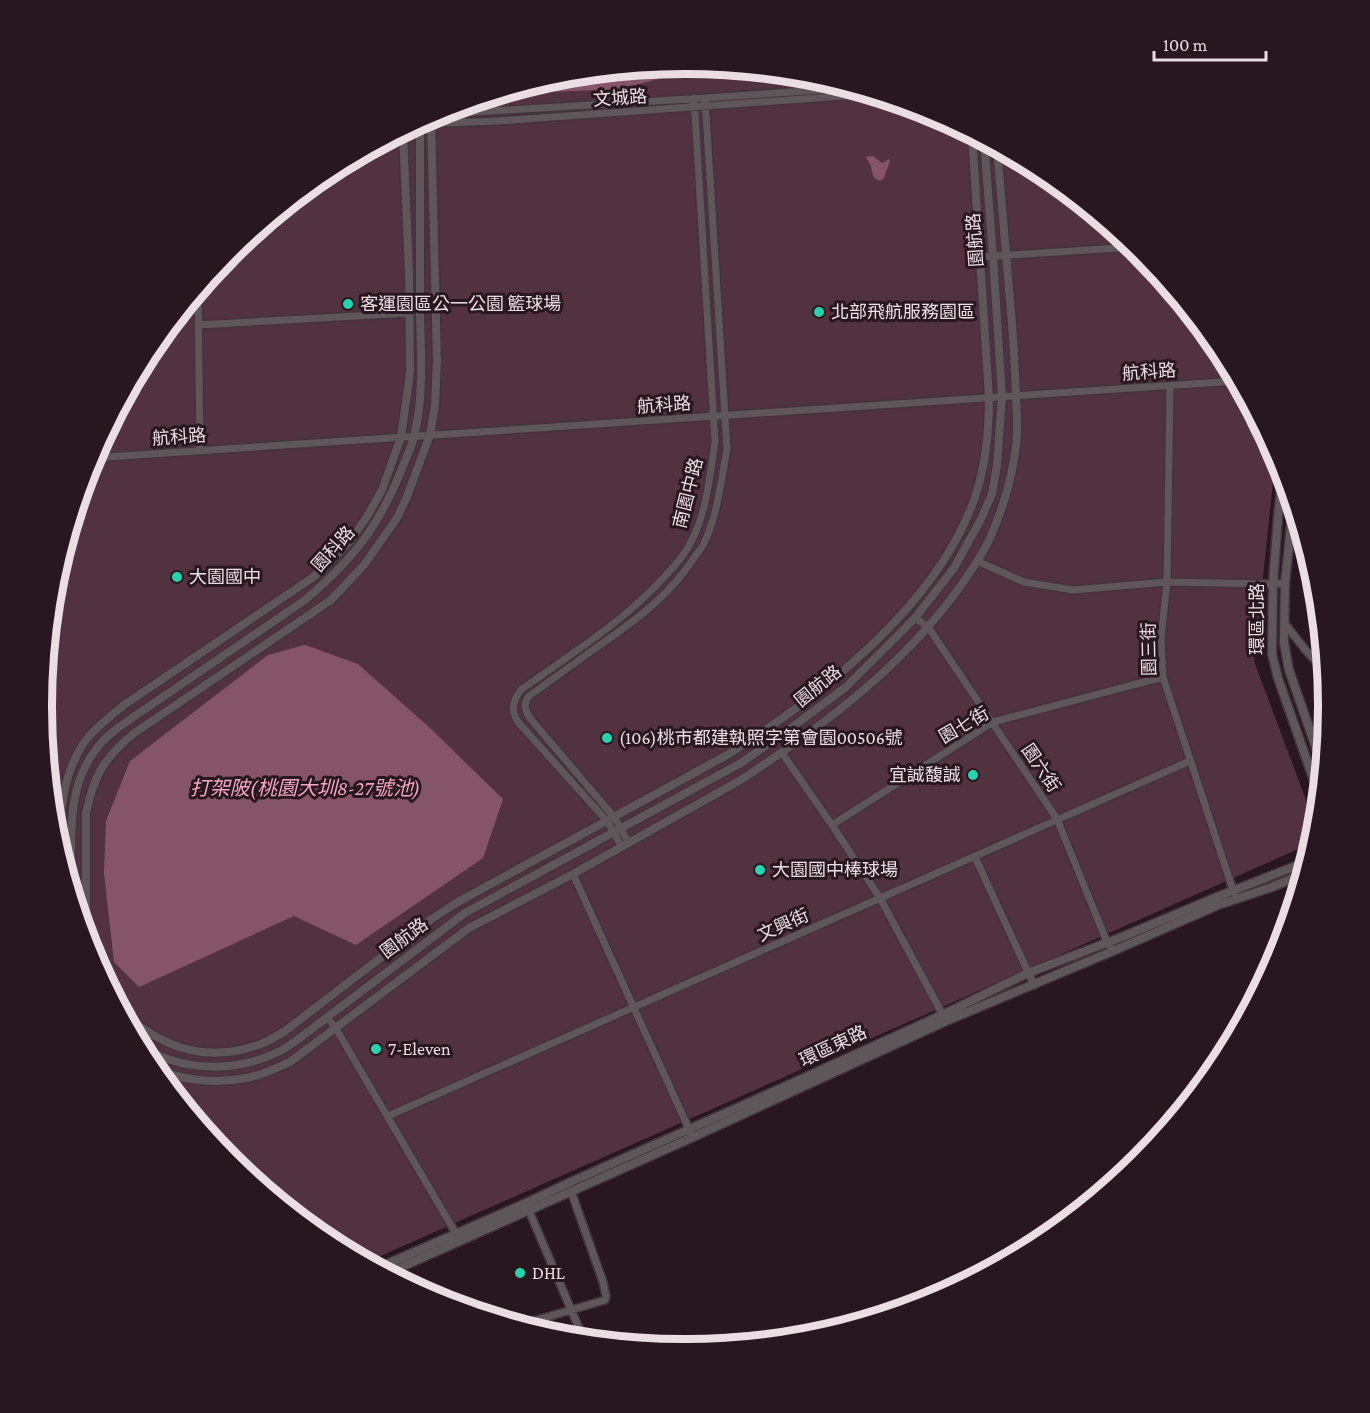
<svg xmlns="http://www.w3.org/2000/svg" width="1370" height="1413" viewBox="0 0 1370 1413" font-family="'Crimson Pro','Noto Sans TC',serif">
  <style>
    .green { fill: #533240 }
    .water { fill: #855469 }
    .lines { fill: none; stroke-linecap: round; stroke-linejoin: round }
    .minor-casing { stroke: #43333a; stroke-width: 10 }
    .tertiary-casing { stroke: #43333a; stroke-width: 11 }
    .minor { stroke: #5f5659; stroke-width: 7 }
    .tertiary { stroke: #5f5659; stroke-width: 8 }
    .poi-dot { fill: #23d5af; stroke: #28171e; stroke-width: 2 }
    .labels { text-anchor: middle; stroke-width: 6; stroke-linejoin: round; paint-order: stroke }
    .street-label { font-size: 18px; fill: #eadee3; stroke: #28171e }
    .poi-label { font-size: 18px; fill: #eadee3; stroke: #28171e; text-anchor: start }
    .water-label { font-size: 20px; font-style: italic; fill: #f4a6c6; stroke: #28171e }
    .rim { fill: none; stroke: #eadee3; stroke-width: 8 }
  </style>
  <rect width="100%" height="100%" fill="#28171e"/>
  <path class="green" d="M685,64L811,76L931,113L1043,172L1140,252L1220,350L1276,454L1254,661L1316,827L1312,843L367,1262L327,1241L230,1161L150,1063L91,952L54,832L42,707L54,581L91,460L151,349L231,252L328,172L439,112L560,76Z"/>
  <path class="water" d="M685,64L702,65L692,70L621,89L501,94L560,76Z
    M873,156L882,163L889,159L890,161L884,178L880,181C870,177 874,172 870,164C869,162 867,160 866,157Z
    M305,645L358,664L430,728L503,799L483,858L356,945L294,916L139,987L114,962L104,873L106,821L130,761L268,655Z"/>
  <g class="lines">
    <g class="minor-casing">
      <path id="minor" d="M426,119L442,123L498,121L872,94
        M431,120L441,114L705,98L850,88
        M980,257L1134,247
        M198,291L200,450
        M198,325L410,313
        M1170,386L1167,582L1161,639L1163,677L1234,893
        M92,458L1237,381
        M977,561L1024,582L1073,590L1167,582L1273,584L1285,583
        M915,618L928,627L1057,819L1107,942L1113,951
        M1285,624L1308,653L1324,669
        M782,753L832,825L880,898L945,1019
        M832,825L993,722L1163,677
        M629,843L614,817L529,717C525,709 523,704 529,696C553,679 576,662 600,645C636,620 670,595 694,558C697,553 702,548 704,543C718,514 721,480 727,449L705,98
        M622,847L607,821L518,722C510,709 513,700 522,689C571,654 625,621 665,576C675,566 686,553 692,540C707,510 710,474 715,442L694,98
        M975,857L1034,985
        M573,874L689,1129L691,1138
        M327,1018L335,1027L458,1237
        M388,1116L1190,761
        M527,1206L584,1340
        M520,1325L605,1300L606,1296L603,1282L571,1191"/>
    </g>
    <g class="tertiary-casing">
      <path id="tertiary" d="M1283,472L1278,517L1273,584L1272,654L1278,678L1319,795
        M1293,506L1285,583L1284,643L1289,670L1322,765
        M59,847C60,811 63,775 83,744C94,728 110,717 124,705L312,578L333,559L350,541L368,515L382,490L401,437L410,373L409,272L403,132
        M71,887C72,840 65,788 97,748C106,736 119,727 132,718L305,600C354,558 379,527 403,466C407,456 412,446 414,436C424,399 421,352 420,314C420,250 420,186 420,123
        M86,938V813C94,776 103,759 133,734L331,600L364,565L397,518L406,499L430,435L435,405L437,360L431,117
        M124,1014C166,1050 208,1063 261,1044C269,1041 277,1036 285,1031L430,920L456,903L729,754C823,694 938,605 975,497C986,465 989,432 989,398L972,134
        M140,1045C180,1072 235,1073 278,1052C286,1048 294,1042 301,1037L465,913L741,763L791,728L846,687L915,618L954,568L980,521L992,494L997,465L1002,397L993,256L984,141
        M154,1068C183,1081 216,1084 246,1078C261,1076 276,1068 290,1062L469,928L573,874L739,781C822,727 904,666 962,584C972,569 983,554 990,538C1003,509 1012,477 1016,446C1018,430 1017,413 1016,397C1015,372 1014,348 1012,324C1007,265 1002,207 997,148
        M378,1268L526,1203L573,1181L795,1082L942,1015L1028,973L1122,937L1217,897L1306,862
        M388,1273L691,1138L946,1021L1113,951L1218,905L1272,887L1303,874"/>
    </g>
    <use href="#minor" class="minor"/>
    <use href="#tertiary" class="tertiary"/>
  </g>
  <g class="poi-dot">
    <circle cx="348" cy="304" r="6"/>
    <circle cx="819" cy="312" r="6"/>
    <circle cx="177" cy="577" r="6"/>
    <circle cx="607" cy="738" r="6"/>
    <circle cx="973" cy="775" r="6"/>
    <circle cx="760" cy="870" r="6"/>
    <circle cx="376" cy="1049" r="6"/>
    <circle cx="520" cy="1273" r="6"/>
  </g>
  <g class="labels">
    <g class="street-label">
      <text transform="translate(620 98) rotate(-4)" y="6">文城路</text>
      <text transform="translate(975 240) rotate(-94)" y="6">園航路</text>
      <text transform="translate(1149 372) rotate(-4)" y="6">航科路</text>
      <text transform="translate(664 405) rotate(-4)" y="6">航科路</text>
      <text transform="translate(179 437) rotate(-4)" y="6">航科路</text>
      <text transform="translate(688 493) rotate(-76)" y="6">南園中路</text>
      <text transform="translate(333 549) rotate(-48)" y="6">園科路</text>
      <text transform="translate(1257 619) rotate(-90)" y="6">環區北路</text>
      <text transform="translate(1149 649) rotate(-91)" y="6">園三街</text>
      <text transform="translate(818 686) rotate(-39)" y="6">園航路</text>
      <text transform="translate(964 725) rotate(-30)" y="6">園七街</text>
      <text transform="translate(1041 768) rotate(56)" y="6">園六街</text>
      <text transform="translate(783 925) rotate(-24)" y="6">文興街</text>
      <text transform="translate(404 938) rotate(-37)" y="6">園航路</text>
      <text transform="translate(833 1046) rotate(-25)" y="6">環區東路</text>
    </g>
    <g class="poi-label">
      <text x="360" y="310">客運園區公一公園 籃球場</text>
      <text x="831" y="318">北部飛航服務園區</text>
      <text x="189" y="583">大園國中</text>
      <text x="619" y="744">(106)桃市都建執照字第會園00506號</text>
      <text x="961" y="781" text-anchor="end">宜誠馥誠</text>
      <text x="772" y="876">大園國中棒球場</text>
      <text x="388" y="1055">7-Eleven</text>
      <text x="532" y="1279">DHL</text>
    </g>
    <g class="water-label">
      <text x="305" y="795">打架陂(桃園大圳8-27號池)</text>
    </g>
  </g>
  <path d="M0 0H1370V1413H0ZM684 74H686A632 632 0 0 1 1318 706V707A632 632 0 0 1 686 1339H684A632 632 0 0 1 52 707V706A632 632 0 0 1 684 74Z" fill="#28171e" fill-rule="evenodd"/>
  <path class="rim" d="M684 74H686A632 632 0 0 1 1318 706V707A632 632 0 0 1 686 1339H684A632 632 0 0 1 52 707V706A632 632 0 0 1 684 74Z"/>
  <path d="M1154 51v9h112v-9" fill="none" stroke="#eadee3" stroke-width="3"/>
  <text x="1163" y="51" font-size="18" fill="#eadee3" stroke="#28171e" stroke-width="4.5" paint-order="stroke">100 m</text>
</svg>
